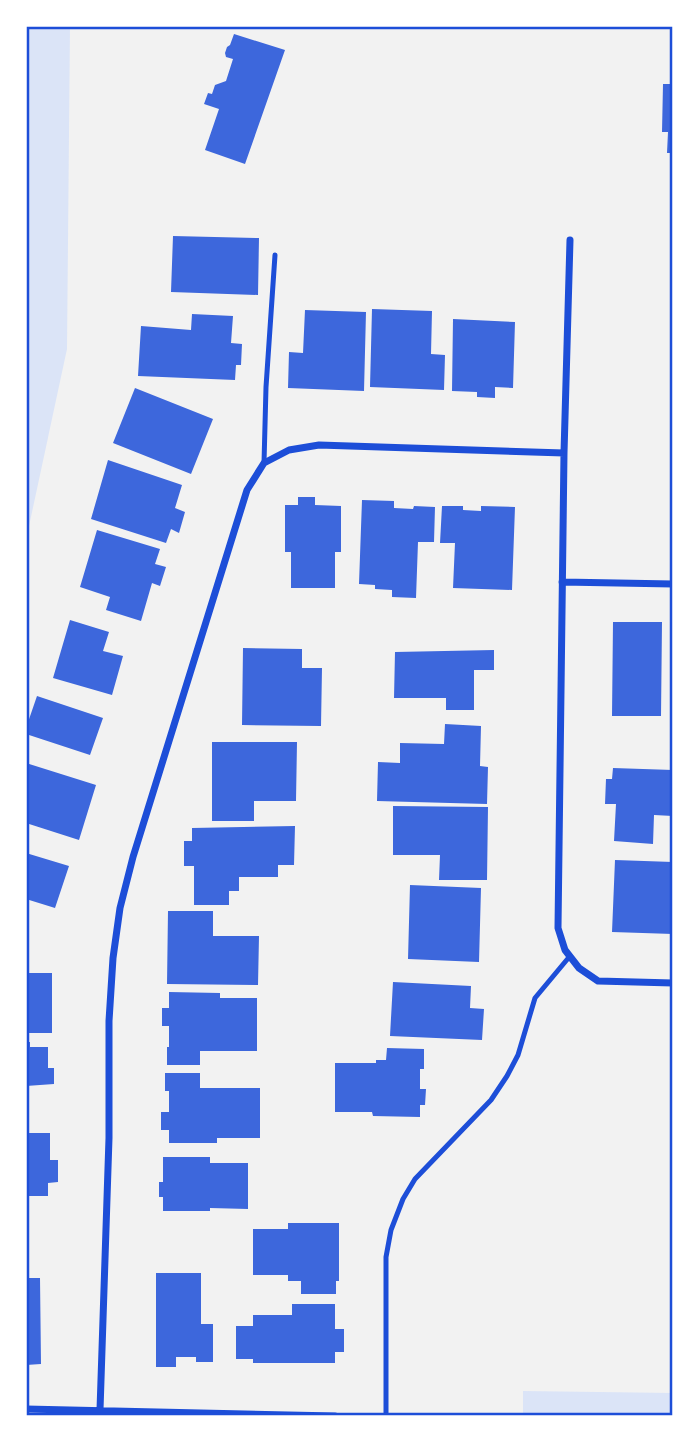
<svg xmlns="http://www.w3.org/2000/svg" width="699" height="1442" viewBox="0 0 699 1442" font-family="'IBM Plex Sans',sans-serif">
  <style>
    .green { fill: #dbe4f7 }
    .building { fill: #3d67dc }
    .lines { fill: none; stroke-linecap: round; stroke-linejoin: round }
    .service { stroke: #1d4ed8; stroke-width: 5 }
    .minor { stroke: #1d4ed8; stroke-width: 7 }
    .neatline { fill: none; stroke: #1d4ed8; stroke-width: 2.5 }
  </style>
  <rect width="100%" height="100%" fill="#f2f2f2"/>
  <path class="green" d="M26,26H70L67,349L26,540Z
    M523,1391L673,1393V1416H523Z"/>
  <path class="building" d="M234,34L285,50L245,164L205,150L219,109L204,104L208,93L212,94L215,85L226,81L233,59L226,57L225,53L227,47L230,45Z
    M663,84H673V153H667L668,132H662Z
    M173,236L259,238L258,295L171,292Z
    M372,309L432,311L431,354L445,355L444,390L370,387Z
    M305,310L366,312L364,391L288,388L289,352L303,353Z
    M192,314L233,316L231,343L242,344L241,365H236L235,380L138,376L141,326L191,330Z
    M453,319L515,322L513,388L495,387V398L477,397V392L452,391Z
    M135,388L213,419L191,474L113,443Z
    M108,460L182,485L175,508L185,512L179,533L171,529L166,543L91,519Z
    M298,497H315V505L341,506V552H335V588H291V552H285V505H298Z
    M362,500L394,501V508L413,509L414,506L435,507L434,542H418L416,598L392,597V590L375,589V585L359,584Z
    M442,506H463V510L481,511V506L515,507L512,590L453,588L455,543H440Z
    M97,530L160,549L155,564L166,567L160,586L152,583L141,621L106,610L110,597L80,587Z
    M70,620L109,632L103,651L123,656L112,695L53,678Z
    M613,622H662L661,716H612Z
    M243,648L302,649V668H322L321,726L242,725Z
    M494,650V670H474V710H446V698H394L395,652Z
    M37,696L103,718L90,755L26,734V728Z
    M445,724L481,726L480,766L488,767L487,804L377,801L378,762L400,763V743L444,744Z
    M212,742H297L296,801H254V821H212Z
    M26,763L96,785L79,840L26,823Z
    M613,768L673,770V816L654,815L653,844L614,841L616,804H605L606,779H612Z
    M393,806L488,807L487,880H439L440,855H393Z
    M295,826L294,865H278V877H239V891H229V905H194V866H184V841H192V828Z
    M26,853L69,866L55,908L26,899Z
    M615,860L673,862V934L612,932Z
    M410,885L481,888L479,962L408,959Z
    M168,911H213V936H259L258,985L167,984Z
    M26,973H52V1033H26Z
    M393,982L471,986L470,1008L484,1009L482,1040L390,1036Z
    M169,992L220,993V998H257V1051H200V1065H167V1047H169V1026H162V1008H169Z
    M26,1042H30V1047H48V1068H54V1084L26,1086Z
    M387,1048L424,1049V1069H420V1089H426L425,1105H420V1117L373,1116L372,1112H335V1063H376V1060H386Z
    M165,1073H200V1088H260V1138H217V1143H169V1130H161V1112H169V1091H165Z
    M26,1133H50V1160H58V1182L48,1183V1196H26Z
    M163,1157H210V1163H248V1209L210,1208V1211H163V1197H159V1182H163Z
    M288,1223H339V1281H336V1294H301V1281H288V1275H253V1229H288Z
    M156,1273H201V1324H213V1362H196V1357H176V1367H156Z
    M26,1278H40L41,1364L26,1365Z
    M292,1304H335V1329H344V1352H335V1363H253V1359H236V1326H253V1315H292Z"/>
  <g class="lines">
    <path class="service" d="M264,463L266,387L275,255
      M386,1416V1257L391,1230L403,1199L415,1179L491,1100L507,1076L518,1055L535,998L570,956"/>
    <path class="minor" d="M570,240L564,453L558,928L565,950L579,968L598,981L673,983
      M562,582L673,584
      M26,1409L335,1416
      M100,1410L109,1138V1021L113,958L120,908L133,857L247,490L264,463L289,450L319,445L564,453"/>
  </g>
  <rect width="699" height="1442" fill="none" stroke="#ffffff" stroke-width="56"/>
  <rect x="28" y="28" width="643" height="1386" class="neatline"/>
</svg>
